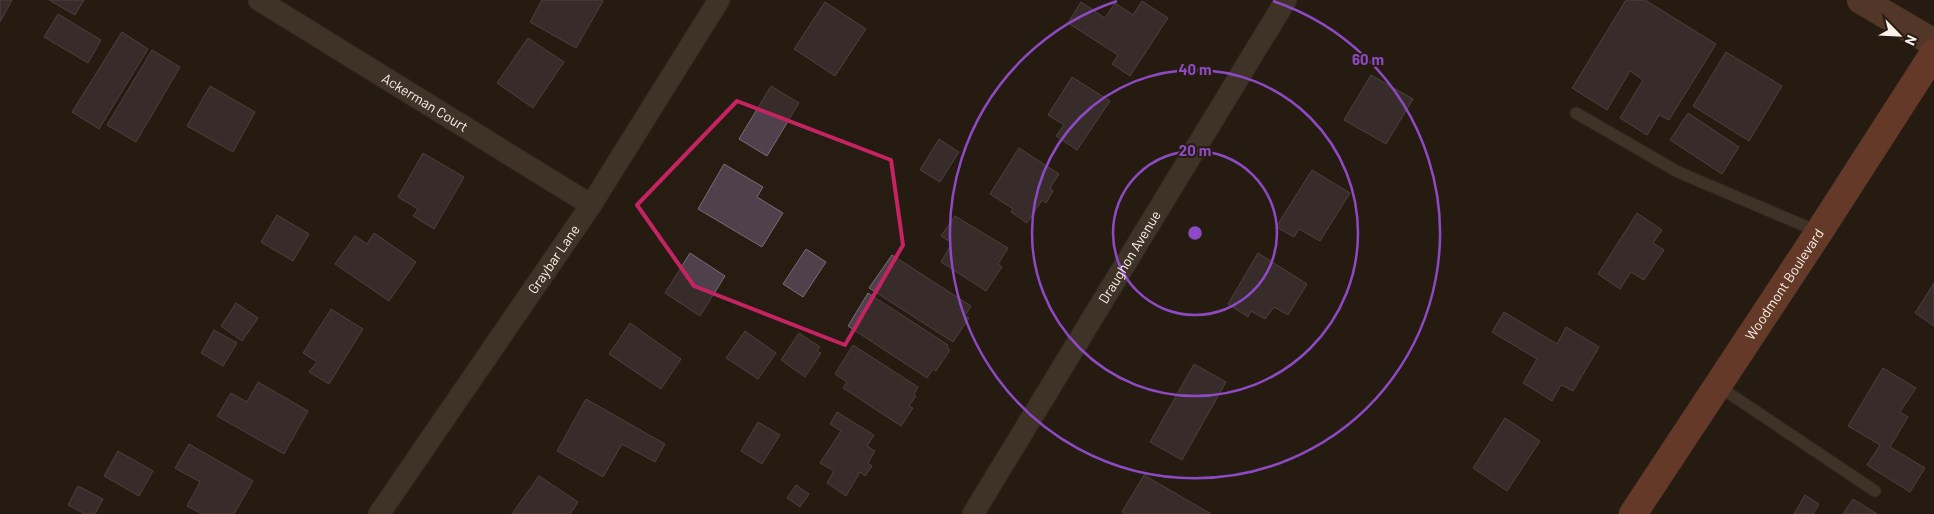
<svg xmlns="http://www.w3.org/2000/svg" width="1934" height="514" viewBox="0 0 1934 514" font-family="Barlow,sans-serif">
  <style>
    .building { fill: #4f414b; stroke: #7a6b76 }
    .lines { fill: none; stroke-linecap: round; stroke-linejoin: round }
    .lane-casing { stroke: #3e3530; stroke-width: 13 }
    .street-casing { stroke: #3e3530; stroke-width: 23 }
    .secondary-casing { stroke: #3e3530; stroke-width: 29 }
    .primary-casing { stroke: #3e3530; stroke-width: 29 }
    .lane { stroke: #5d5145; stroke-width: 11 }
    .street { stroke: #5d5145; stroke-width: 21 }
    .secondary { stroke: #885746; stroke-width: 28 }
    .primary { stroke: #b25d46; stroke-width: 28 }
    .marked { fill: none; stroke: #c52362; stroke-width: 4; stroke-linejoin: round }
    .ring { fill: none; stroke: #8e4ac5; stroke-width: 2.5 }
    .labels { text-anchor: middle; stroke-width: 4; stroke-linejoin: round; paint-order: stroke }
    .street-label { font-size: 14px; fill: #f9f1ea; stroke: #261c11 }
    .centre { fill: #8e4ac5; stroke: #261c11; stroke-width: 2.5 }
    .ring-label { font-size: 15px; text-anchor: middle; font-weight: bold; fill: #8e4ac5; stroke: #261c11; stroke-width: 4; stroke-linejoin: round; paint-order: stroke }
  </style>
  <rect width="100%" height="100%" fill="#261c11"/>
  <path class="building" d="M0,0H12L0,22Z
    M49,0H84L75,15Z
    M542,0H601L603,1L576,48L530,22Z
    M1626,0H1645L1716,44L1669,120L1659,115L1647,135L1620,118L1643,80L1630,71L1607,110L1572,88Z
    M1142,1L1168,18L1130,76L1112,64L1118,55L1068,23L1081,2L1105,18L1115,3L1133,15Z
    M825,2L866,29L835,76L794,49Z
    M58,14L101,40L88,63L44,37Z
    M122,32L148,49L99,129L72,112Z
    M528,38L564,62L533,108L497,83Z
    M152,50L180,67L136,142L107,125Z
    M1726,52L1782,86L1749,141L1693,106Z
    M1371,75L1413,99L1386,144L1344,120Z
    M1072,77L1110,101L1077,150L1056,136L1064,125L1048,115Z
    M210,86L255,112L233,152L187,126Z
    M771,86L799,103L767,156L739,139Z
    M1688,113L1739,147L1722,174L1670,140Z
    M939,139L959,152L940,182L920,170Z
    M1019,148L1059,174L1050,188L1053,191L1046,203L1042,200L1027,223L1011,212L1013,209L990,194Z
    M423,153L464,177L434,229L413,216L418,209L398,197Z
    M724,164L763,187L757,197L783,213L762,247L698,209Z
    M1312,170L1350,193L1320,241L1299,229L1294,237L1276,227Z
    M1637,213L1662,230L1653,243L1664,250L1644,280L1631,272L1620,289L1598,274Z
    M277,215L309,234L293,261L261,242Z
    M955,216L1008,248L998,264L1002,267L986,291L941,262L952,243L941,236Z
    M374,233L416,262L389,301L335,264L355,236L367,244Z
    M806,249L826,262L803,297L783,284Z
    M690,253L725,276L700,316L665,293Z
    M1258,253L1307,284L1288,315L1274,307L1265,319L1251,311L1248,317L1228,304Z
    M892,255L971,306L965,316L969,318L953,342L869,288Z
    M1934,283V326L1915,313Z
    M868,293L948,345L947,348L950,350L936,371L933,369L927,378L848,326Z
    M236,303L258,318L242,341L221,326Z
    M331,309L363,329L329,384L309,372L317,362L303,353Z
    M1504,312L1557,344L1566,327L1599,347L1573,391L1561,385L1552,401L1523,383L1537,359L1492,332Z
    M630,323L681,359L661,389L609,354Z
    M214,330L237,343L223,366L201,353Z
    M745,331L776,353L758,379L726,358Z
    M799,333L820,347L817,351L821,353L805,377L781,360Z
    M853,345L918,387L914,394L916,396L909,406L913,408L901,426L843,388L847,382L835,374Z
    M1194,364L1226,382L1182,460L1150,442Z
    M1883,368L1916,388L1900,412L1908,417L1890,447L1925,468L1910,492L1867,465L1880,445L1848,426Z
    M258,382L308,411L284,454L217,416L231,393L247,402Z
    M586,399L665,444L655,462L622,444L603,477L557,451Z
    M837,412L874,435L867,446L875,451L868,463L872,466L865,476L860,472L846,496L827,483L834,471L820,463L841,431L830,424Z
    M1505,418L1540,441L1507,491L1473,468Z
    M758,422L780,435L762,464L741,451Z
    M189,444L253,481L234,514H202L187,506L200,482L175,468Z
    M118,451L153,471L139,496L104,476Z
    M1144,475L1211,514H1125L1122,512Z
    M539,476L578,502L570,514H512Z
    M796,485L809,494L800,507L787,498Z
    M78,486L103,499L95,514H85L68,505Z
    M1805,495L1819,504L1813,514H1794Z
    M1853,499L1877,514H1843Z"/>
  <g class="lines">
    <g class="lane-casing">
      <path id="lane" d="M1576,113L1678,172L1819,232
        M1718,386L1875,491"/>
    </g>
    <g class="street-casing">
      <g id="street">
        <path id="s1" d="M259,0L591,205"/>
        <path id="s2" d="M379,514L591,205L719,0"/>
        <path id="s3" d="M973,514L1286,0"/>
      </g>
    </g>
    <g class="secondary-casing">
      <path id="secondary" d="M1861,0L1934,43"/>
    </g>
    <g class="primary-casing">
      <g id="primary">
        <path id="s4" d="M1633,514L1819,232L1934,53"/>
      </g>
    </g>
    <use href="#lane" class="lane"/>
    <use href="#street" class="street"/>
    <use href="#secondary" class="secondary"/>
    <use href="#primary" class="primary"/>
  </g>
  <path d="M0 0H1934V514H0ZM737,101L891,160L903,245L845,345L694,286L637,205Z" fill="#261c11" fill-opacity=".55" fill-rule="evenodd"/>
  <path class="marked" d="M737,101L891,160L903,245L845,345L694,286L637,205Z"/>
  <g class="ring">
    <circle cx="1195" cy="233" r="82"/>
    <circle cx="1195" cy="233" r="163"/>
    <path d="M1273 1A245 245 0 1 1 1117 1"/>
  </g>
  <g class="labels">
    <g class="street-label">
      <text dy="5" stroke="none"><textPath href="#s1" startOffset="195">Ackerman Court</textPath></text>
      <text dy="5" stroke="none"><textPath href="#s3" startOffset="301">Draughon Avenue</textPath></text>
      <text dy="5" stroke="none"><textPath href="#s2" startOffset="309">Graybar Lane</textPath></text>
      <text dy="5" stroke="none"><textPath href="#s4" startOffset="275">Woodmont Boulevard</textPath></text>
    </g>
  </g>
  <circle cx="1195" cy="233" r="8" class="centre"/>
  <g class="ring-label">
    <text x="1368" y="65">60 m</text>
    <text x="1195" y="75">40 m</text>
    <text x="1195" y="156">20 m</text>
  </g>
  <g transform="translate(1899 35) rotate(114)" stroke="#261c11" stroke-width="4" paint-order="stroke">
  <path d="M0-4L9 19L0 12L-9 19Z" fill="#f9f1ea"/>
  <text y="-8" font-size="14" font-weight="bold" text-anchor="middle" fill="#f9f1ea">N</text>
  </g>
</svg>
